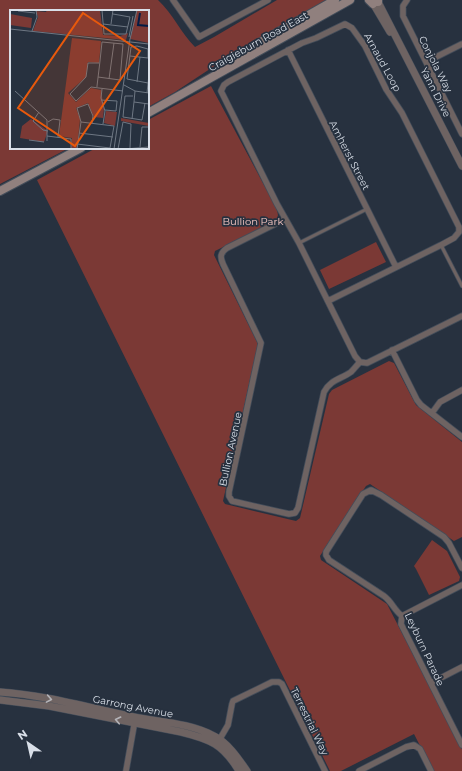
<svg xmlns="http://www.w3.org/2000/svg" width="462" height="771" viewBox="0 0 462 771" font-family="Montserrat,sans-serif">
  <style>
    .green { fill: #7b3935 }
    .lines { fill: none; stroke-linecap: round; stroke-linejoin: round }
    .service-casing { stroke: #434d5a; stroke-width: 4.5 }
    .minor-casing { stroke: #434d5a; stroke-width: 7 }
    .tertiary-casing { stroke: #434d5a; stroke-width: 8 }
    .secondary-casing { stroke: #434d5a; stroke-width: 10 }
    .service { stroke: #6e6362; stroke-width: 3 }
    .minor { stroke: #6e6362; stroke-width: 5.5 }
    .tertiary { stroke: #6e6362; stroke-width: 7 }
    .secondary { stroke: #90807e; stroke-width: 8 }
    .oneway { stroke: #b4b4b9 }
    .labels { text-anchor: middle; stroke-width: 3.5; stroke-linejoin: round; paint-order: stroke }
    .street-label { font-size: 10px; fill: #d9dfe8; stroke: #27313f }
    .park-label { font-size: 10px; fill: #f7c8c3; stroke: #27313f }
    .inset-river { fill: none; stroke: #031c46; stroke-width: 2 }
    .inset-road { fill: none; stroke: #6e7783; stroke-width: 1 }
    .view { fill: #e8590c; fill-opacity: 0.15; stroke: #e8590c; stroke-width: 2 }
    .inset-edge { fill: none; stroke: #d9dfe8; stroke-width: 2 }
  </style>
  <rect width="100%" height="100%" fill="#27313f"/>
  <path class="green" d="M0,0H158C173,14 181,33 195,47L214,37L277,0H326L225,59L175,92L148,107V11H11V148H69L0,184Z
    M211,86L272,200C275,207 281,214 276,221L215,251L214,255L258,344L223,501L225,504L296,521L300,518L329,394L332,390L389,361L394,363L416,405L462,442V537L454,541L370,484L366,486L320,556L321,560L387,604L462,749V771H433L414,734L341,771H330L37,180L96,148H148V120Z
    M376,242L386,262L329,289L320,270Z
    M432,540L447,551L460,577L459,581L429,595L416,569L414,566Z"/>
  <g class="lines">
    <g class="service-casing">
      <path id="service" d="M299,243L367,209
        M441,245L462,286"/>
    </g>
    <g class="minor-casing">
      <path id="minor" d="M173,0L199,37L268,0
        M407,0L403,6V16L462,134
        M288,50L396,267
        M426,62L462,44
        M285,219L227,248C220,253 220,257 223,264L261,343L229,492V496L232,501L289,514L295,513L298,508L324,392C330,380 341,379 351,372C354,369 357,365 360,362L367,363L462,316
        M328,301L441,245L454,238L459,232V227L402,113L386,89L365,46L352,28L345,24L316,38L302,43L228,82L224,85L221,91L277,204L299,243L355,356L360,362
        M392,350L417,400L421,405L462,437
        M432,413L440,402L462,390
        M462,568L449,543L444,537L381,495L371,490L363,494L326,552V555L329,560L384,596C392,602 394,610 402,616L401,624L462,745
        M402,616L462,585
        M431,683L462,667
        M218,742L228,725L232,704L233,701L272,682H279L282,684L325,771
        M126,771L135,720
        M359,771L406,747L414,745L420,749L431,771"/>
    </g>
    <g class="tertiary-casing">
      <path id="tertiary" d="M371,0L390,32
        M377,0L462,166
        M0,692C45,695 90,708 134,717C160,722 190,723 214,736C228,743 238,758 247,771
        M0,700L49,706L181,732C210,739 223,744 239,771"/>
    </g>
    <g class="secondary-casing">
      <path id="secondary" d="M369,0L373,4
        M378,2V0
        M231,62L259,43L335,0
        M148,113L350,0
        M0,191L81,148"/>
    </g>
    <use href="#service" class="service"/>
    <use href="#minor" class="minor"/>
    <use href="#tertiary" class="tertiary"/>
    <use href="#secondary" class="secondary"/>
  </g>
  <defs><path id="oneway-chevron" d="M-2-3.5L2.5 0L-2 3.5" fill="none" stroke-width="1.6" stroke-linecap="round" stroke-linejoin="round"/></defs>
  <g class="oneway">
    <use href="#oneway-chevron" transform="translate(49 699) rotate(10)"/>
    <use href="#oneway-chevron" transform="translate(118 720) rotate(-168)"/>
  </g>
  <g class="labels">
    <g class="street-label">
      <text transform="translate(258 41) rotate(-29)" y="4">Craigieburn Road East</text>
      <text transform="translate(383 62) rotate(61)" y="4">Arnaud Loop</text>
      <text transform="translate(436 64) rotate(63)" y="4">Conjola Way</text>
      <text transform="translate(436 92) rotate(63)" y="4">Yann Drive</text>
      <text transform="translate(350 155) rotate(63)" y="4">Amherst Street</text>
      <text transform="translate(230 449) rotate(-78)" y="4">Bullion Avenue</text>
      <text transform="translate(425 649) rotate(65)" y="4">Leyburn Parade</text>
      <text transform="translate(133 706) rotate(11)" y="4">Garrong Avenue</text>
      <text transform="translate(310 721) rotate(64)" y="4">Terrestrial Way</text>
    </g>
    <g class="park-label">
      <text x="253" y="225">Bullion Park</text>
    </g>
  </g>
  <g transform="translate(10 10)">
    <rect width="139" height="139" fill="#27313f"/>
    <path d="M37,0H90L93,25L110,26L118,23L116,30L23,21L28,7L26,1L36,2ZM127,0H139V33L120,29ZM0,4L22,8L21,18L0,15ZM62,28L91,31L89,53L78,52L76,67L58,83L66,92L81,78L91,80L94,99L93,108L84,107L78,93L66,98L70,109L67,139H61L62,128L49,126ZM96,101L107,102L105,116L94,113ZM111,108L139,113V116L111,111ZM21,109L38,121L34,132L10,128L12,116Z" fill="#7b3935"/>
    <path class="inset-river" d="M130,3L128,15L139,16"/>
    <path class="inset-road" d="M92,0L94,24H116L120,7L103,4M8,1L25,3M93,14L118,17M101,14L103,0M0,19L139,34M22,21L27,7L26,0M119,27L123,6M120,46L138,48M89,53H78L76,67L60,84L66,91L81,77L113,81M99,69L104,33M127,72L130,47M138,73L117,69L121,37L127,36L138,39V48M114,75L125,81L139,83M87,77V76L90,51L92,32L113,34L110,70L88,67M92,79L91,88L95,101L93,114M5,81L37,110V131M125,81L124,92L139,94M137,83L139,64M123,86H115L113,107L132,110L135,93M91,90L107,91L106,101L95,100M29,102L23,111L33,120L38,121M122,109L124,92M38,112L43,109L50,110L48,127M71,112L104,116L100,138M69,123L103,127M37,126L61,129V139M19,130L34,132M67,134L100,138M130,137L132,117H139M41,139H55M67,139L71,112L67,98L78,94L83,106L82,113M104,139L120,29L127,0M108,139L113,112L121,114L120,138M114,139L139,137"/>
    <path class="view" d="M73,3L130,41L65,136L8,98Z"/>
    <rect width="139" height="139" class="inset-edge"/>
  </g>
  <g transform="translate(28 743) rotate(326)" stroke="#27313f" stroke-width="3" paint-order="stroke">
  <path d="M0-3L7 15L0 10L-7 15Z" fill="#d9dfe8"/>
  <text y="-6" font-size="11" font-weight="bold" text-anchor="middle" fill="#d9dfe8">N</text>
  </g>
</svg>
